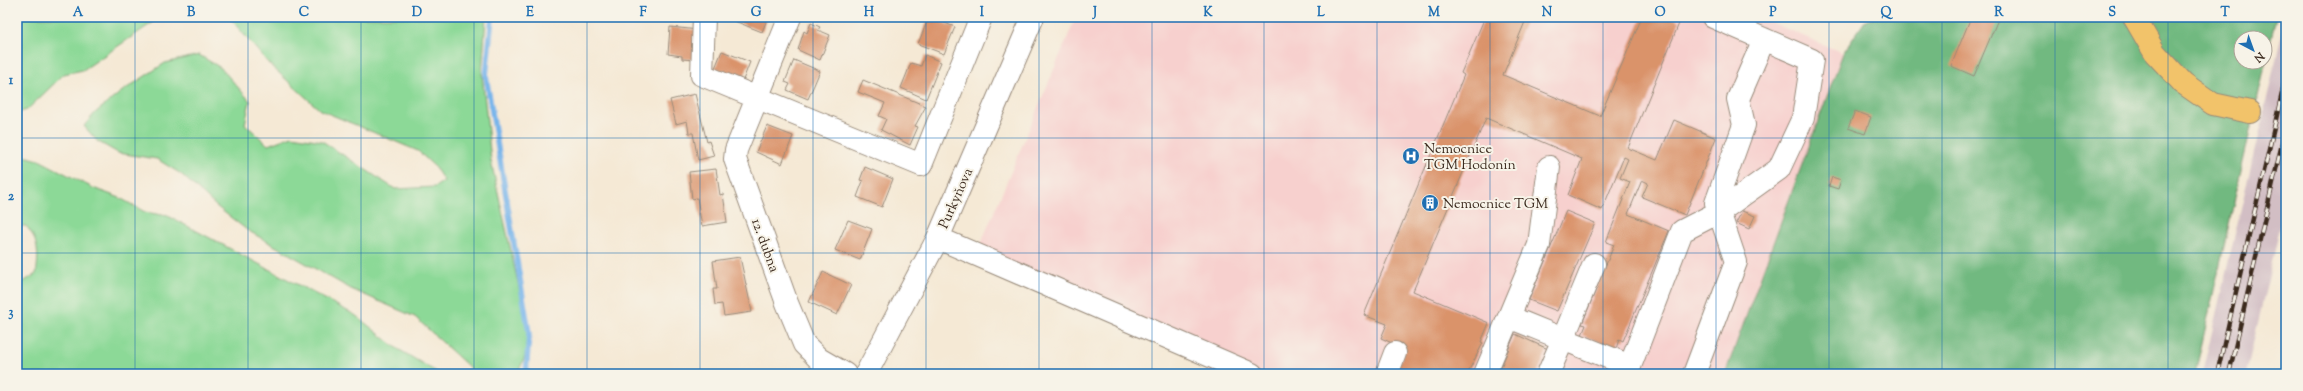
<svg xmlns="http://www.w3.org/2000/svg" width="2303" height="391" viewBox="0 0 2303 391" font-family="'Sorts Mill Goudy',serif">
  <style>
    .built { fill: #f7d0ce }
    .industrial { fill: #d2bec4 }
    .green { fill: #8cd997; stroke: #64825a }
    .forest { fill: #71b980; stroke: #56724f; fill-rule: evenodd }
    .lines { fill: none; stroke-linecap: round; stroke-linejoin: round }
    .stream { stroke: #78b5eb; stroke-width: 5.5 }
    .building { fill: #da936a }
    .minor-casing { stroke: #988a7a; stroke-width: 24 }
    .major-casing { stroke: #988a7a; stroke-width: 24 }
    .minor { stroke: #fff; stroke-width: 22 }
    .major { stroke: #f2c36a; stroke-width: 22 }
    .rail-casing { stroke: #3b2a1e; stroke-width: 4.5 }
    .rail { stroke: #f7f3e8; stroke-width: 3; stroke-dasharray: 9; stroke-linecap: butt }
    .grid { fill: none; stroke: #1f6fb2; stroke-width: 1; stroke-opacity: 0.55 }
    .labels { text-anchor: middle; stroke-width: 4; stroke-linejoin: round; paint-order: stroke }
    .poi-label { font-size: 14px; fill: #3b2a1e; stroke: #f7f3e8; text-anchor: start }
    .street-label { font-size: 14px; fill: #3b2a1e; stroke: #f7f3e8 }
    .neatline { fill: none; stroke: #1f6fb2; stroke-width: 1.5 }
    .grid-label { font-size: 13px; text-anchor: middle; font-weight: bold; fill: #1f6fb2 }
  </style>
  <rect width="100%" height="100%" fill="#f7f3e8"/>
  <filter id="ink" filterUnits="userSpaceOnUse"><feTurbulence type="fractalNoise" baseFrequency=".025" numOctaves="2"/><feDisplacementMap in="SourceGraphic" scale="8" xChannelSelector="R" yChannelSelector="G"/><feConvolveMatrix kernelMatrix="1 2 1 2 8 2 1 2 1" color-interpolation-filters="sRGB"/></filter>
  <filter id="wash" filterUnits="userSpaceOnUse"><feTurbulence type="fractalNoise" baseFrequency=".012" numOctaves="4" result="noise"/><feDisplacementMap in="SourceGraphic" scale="16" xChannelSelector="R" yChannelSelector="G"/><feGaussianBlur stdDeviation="0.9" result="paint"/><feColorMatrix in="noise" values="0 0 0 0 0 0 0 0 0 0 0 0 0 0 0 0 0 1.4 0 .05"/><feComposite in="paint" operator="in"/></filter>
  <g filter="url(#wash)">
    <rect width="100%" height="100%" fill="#f5e9d5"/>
    <path class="built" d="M1076,17H1759L1843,53L1725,374H1207L1212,364L974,260Z"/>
    <path class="industrial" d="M2286,17V202L2246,374H2202Z"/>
    <path class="green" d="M17,17H161L83,70L64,74L27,110L17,113Z
      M229,17H486L482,73L491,161L528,328L525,357L517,374H472L469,367L415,317L351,289L247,230L216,206L181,174L157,159L118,153L97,141L84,126L95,113L121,92L165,63L199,55L221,68L250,101L245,124L268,145L292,136L322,141L395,189L435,187L444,181L435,167L418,151L320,110L269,64Z
      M17,154L39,160L93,188L120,198L145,212L168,216L193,229L355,315L398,349L440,374H201L198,370L196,374H17V280L23,282L36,274C39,256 39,240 26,226H19L17,229Z"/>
    <path class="forest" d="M1876,17H2276L2195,374H1725L1843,53L1865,21ZM2241,38H2265V62H2241Z"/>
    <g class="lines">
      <path class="stream" d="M492,17L486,76L529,333L526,374"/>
    </g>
    <g id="blocks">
      <path class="building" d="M733,17H768L762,32L732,20Z
        M929,17L955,27L944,54L918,44Z
        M1485,17H1527L1503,75L1600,116L1642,17H1670L1680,21L1628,148L1657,160L1674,120L1716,138L1685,215L1642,197L1648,183L1642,180L1628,214L1669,231L1623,341L1619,339L1616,349L1582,335L1586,325L1582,324L1614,245L1606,242L1630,182L1620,178L1628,159L1624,157L1602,210L1568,195L1582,159L1486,118L1413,291L1489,323L1481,342L1483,343L1467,374H1394L1405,349L1381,338L1387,324L1364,315L1464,75L1461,73Z
        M1971,17H1999L1974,76L1951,66Z
        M811,23L820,27L818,30L830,35L820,60L798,50L804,31L807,33Z
        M670,27L699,30L696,60L682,59V56L668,54Z
        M722,51L750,62L743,80L715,68Z
        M925,55L941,62L926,99L901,88L911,63L921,66Z
        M794,60L820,71L808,99L787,90L790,84L785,82Z
        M863,80L926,106L915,126L918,127L910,145L881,130L886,119L879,116L885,103L858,92Z
        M695,94L707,142L709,141L714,156L698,160L693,133H689L687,121L676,124L670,100Z
        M1855,111L1871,117L1865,134L1848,128Z
        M767,126L793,136L782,164L756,152Z
        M865,167L893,179L882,207L857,197L863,181L860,180Z
        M716,169L720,195L723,194L727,222L702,226L697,198L692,199L689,172Z
        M1832,177L1841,180L1838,189L1829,186Z
        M1566,211L1595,223L1557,311L1529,300Z
        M1742,211L1755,216L1749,229L1736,223Z
        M848,220L872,229L860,260L835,250Z
        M740,257L752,312L724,316L722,304L715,305L713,289H717L713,261Z
        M823,272L851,285L837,315L809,302Z
        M1515,334L1548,349L1537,374H1498Z"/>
    </g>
  </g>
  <g filter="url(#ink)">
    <use href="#blocks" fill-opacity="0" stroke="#988a7a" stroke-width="1"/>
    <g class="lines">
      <g class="minor-casing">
        <path id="minor" d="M704,17L702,75L921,165L981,17
          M790,17L736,150L735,159L787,303L804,344L819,359L845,374
          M938,238L1252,374
          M1594,264L1563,339L1630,366
          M1509,317L1563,339L1548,374
          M866,374L938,238L1033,17
          M1387,374L1395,353
          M1485,374L1539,245L1549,167
          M1627,374L1682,231L1719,212L1779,169L1803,118L1812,60L1713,17
          M1694,374L1736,262L1716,203L1744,125L1738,99L1764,39"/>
      </g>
      <g class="major-casing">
        <path id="major" d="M2134,17L2155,53L2183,83L2213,104L2250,112"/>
      </g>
      <use href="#minor" class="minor"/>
      <use href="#major" class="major"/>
      <g class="rail-casing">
        <path id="rail" d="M2217,374L2286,76
          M2229,374L2286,126"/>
      </g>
      <use href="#rail" class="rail"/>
    </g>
  </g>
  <path class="grid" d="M135,17V374M248,17V374M361,17V374M474,17V374M587,17V374M700,17V374M813,17V374M926,17V374M1039,17V374M1152,17V374M1264,17V374M1377,17V374M1490,17V374M1603,17V374M1716,17V374M1829,17V374M1942,17V374M2055,17V374M2168,17V374M17,138H2286M17,253H2286"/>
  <defs>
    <g id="hospital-disc" transform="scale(0.9)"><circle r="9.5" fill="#1f6fb2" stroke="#f7f3e8"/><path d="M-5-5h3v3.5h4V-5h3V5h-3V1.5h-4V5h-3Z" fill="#fff"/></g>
    <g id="building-disc" transform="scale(0.9)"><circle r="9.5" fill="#1f6fb2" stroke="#f7f3e8"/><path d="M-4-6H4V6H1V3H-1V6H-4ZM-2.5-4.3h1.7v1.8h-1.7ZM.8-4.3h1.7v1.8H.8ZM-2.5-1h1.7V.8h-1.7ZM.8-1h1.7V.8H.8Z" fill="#fff"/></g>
  </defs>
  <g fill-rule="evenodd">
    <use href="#hospital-disc" x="1411" y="156"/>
    <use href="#building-disc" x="1430" y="203"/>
  </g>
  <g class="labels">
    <g class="poi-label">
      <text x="1424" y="153">Nemocnice<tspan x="1424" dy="16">TGM Hodonín</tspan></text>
      <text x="1443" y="208">Nemocnice TGM</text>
    </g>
    <g class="street-label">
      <text transform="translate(955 198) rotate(-66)" y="5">Purkyňova</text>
      <text transform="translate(766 245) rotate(70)" y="5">12. dubna</text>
    </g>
  </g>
  <rect width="2303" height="391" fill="none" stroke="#f7f3e8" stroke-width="44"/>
  <g transform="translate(2253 50) rotate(139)"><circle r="19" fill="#f7f3e8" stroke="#aca397"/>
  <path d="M0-3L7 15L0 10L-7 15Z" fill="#1f6fb2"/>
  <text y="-6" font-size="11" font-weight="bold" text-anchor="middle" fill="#3b2a1e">N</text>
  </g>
  <rect x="22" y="22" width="2259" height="347" class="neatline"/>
  <g class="grid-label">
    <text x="78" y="16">A</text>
    <text x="191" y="16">B</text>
    <text x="304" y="16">C</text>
    <text x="417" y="16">D</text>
    <text x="530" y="16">E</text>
    <text x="643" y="16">F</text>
    <text x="756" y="16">G</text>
    <text x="869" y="16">H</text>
    <text x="982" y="16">I</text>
    <text x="1095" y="16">J</text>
    <text x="1208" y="16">K</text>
    <text x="1321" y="16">L</text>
    <text x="1434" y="16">M</text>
    <text x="1547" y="16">N</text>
    <text x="1660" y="16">O</text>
    <text x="1773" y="16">P</text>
    <text x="1886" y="16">Q</text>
    <text x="1999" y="16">R</text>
    <text x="2112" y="16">S</text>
    <text x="2225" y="16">T</text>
    <text x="11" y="84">1</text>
    <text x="11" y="200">2</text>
    <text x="11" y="316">3</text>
  </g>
</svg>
